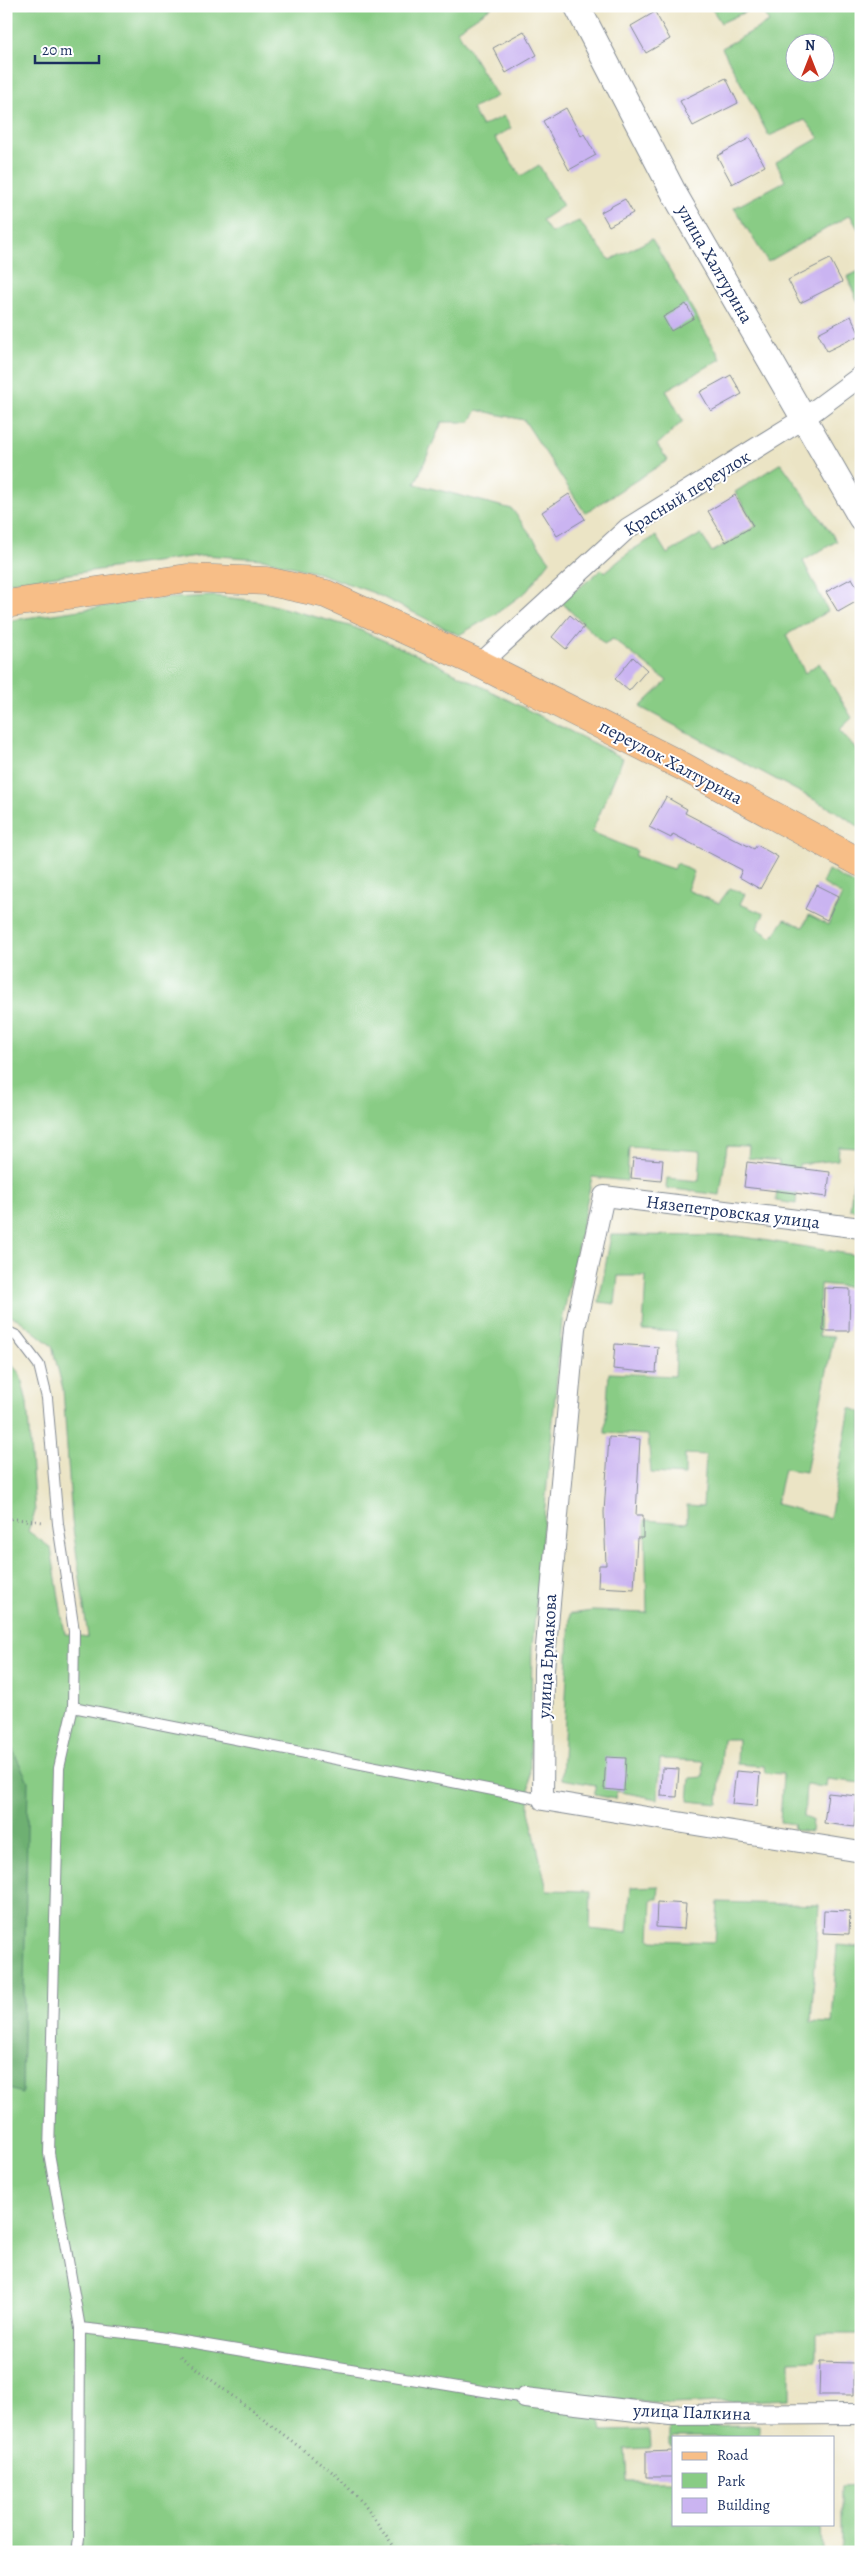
<svg xmlns="http://www.w3.org/2000/svg" width="867" height="2558" viewBox="0 0 867 2558" font-family="Alegreya,serif">
  <style>
    .green { fill: #89cc85; stroke: #527e72; fill-rule: evenodd }
    .forest { fill: #6eb072; stroke: #447068 }
    .building { fill: #cab4f1 }
    .lines { fill: none; stroke-linecap: round; stroke-linejoin: round }
    .service-casing { stroke: #838a92; stroke-width: 12 }
    .minor-casing { stroke: #838a92; stroke-width: 22 }
    .tertiary-casing { stroke: #838a92; stroke-width: 27 }
    .primary-casing { stroke: #838a92; stroke-width: 29 }
    .path { stroke: #838a92; stroke-width: 3; stroke-dasharray: 1 4; stroke-linecap: butt }
    .service { stroke: #fff; stroke-width: 10 }
    .minor { stroke: #fff; stroke-width: 20 }
    .tertiary { stroke: #fff; stroke-width: 25 }
    .primary { stroke: #f7be87; stroke-width: 28 }
    .labels { text-anchor: middle; stroke-width: 4; stroke-linejoin: round; paint-order: stroke }
    .street-label { font-size: 18px; fill: #1b2f5e; stroke: #fff }
  </style>
  <rect width="100%" height="100%" fill="#fff"/>
  <filter id="ink" filterUnits="userSpaceOnUse"><feTurbulence type="fractalNoise" baseFrequency=".02" numOctaves="2"/><feDisplacementMap in="SourceGraphic" scale="10" xChannelSelector="R" yChannelSelector="G"/><feConvolveMatrix kernelMatrix="1 2 1 2 8 2 1 2 1" color-interpolation-filters="sRGB"/></filter>
  <filter id="wash" filterUnits="userSpaceOnUse"><feTurbulence type="fractalNoise" baseFrequency=".0096" numOctaves="4" result="noise"/><feDisplacementMap in="SourceGraphic" scale="20" xChannelSelector="R" yChannelSelector="G"/><feGaussianBlur stdDeviation="1.12" result="paint"/><feColorMatrix in="noise" values="0 0 0 0 0 0 0 0 0 0 0 0 0 0 0 0 0 1.4 0 .05"/><feComposite in="paint" operator="in"/></filter>
  <g filter="url(#wash)">
    <rect width="100%" height="100%" fill="#ebe4c5"/>
    <path class="green" d="M6,6H493L457,30L497,96L472,109L482,126L504,116L511,128L495,138L521,176L539,165L563,206L542,220L551,233L579,221L610,260L652,239L721,359L666,390L683,421L657,445L668,460L585,513L524,420L477,410L470,422H442L415,484L512,509L550,561L527,591L497,613L459,635L374,593L321,574L263,559L204,555L6,583Z
      M710,6H758L721,23Z
      M759,6H861V234L850,215L768,262L734,208L785,181L776,162L819,138L805,120L769,136L722,48L769,22ZM794,42H824V72H794Z
      M861,270V309L847,277Z
      M781,463L837,541L803,561L828,611L786,635L805,673L819,663L852,718L839,730L861,755V828L839,813L640,707L667,681L613,639L604,644L559,600L579,588L602,569L605,572L632,550L656,536L667,554L701,534L712,552L756,526L735,492Z
      M214,596L258,601L353,627L431,661L623,758L592,832L637,851L635,856L673,869L677,863L694,872L687,890L719,903L730,888L745,894L740,904L764,914L757,928L772,938L785,919L803,927L809,915L828,925L842,895L822,883L828,870L861,888V1211L850,1209L857,1148L839,1147L838,1160L799,1164L796,1204L776,1201L779,1161L748,1158L749,1147L727,1146L720,1195L666,1188L667,1178L699,1181L701,1151L629,1146L627,1181L592,1177L562,1321L532,1648L529,1811L547,1890L591,1891L590,1929L627,1933L631,1887L659,1886L658,1899H652L650,1940L715,1942L718,1902L819,1905L811,2022L832,2023L837,1945L861,1947V2334H817V2360L790,2361V2399L672,2404L521,2390L599,2416L602,2431L649,2430L650,2448L625,2449L627,2481H673V2524H821L822,2552H6V1358L20,1374L27,1402L35,1512L28,1531L51,1548L65,1634L88,1637L72,1521L63,1389L52,1346L18,1319L6,1315V621L153,599Z
      M611,1235L738,1236L861,1256V1288L820,1284L819,1336L834,1337L806,1472L784,1469L776,1504L830,1518L850,1408L861,1412V1783L827,1779L826,1787L806,1785L804,1817L812,1820L811,1832L793,1830L794,1824L780,1822L783,1774L765,1773L764,1766L737,1764L738,1739H723L718,1804L688,1801L690,1778L703,1777L704,1761L660,1759L658,1799L616,1791L615,1799L595,1795V1785L562,1779L570,1614L592,1611L647,1613L645,1520L687,1523V1505L703,1506L706,1455L685,1454V1475L651,1473L648,1435L605,1433L609,1373L675,1376L677,1332L643,1330L646,1276H618L615,1304L599,1302Z
      M759,2425V2437H673V2447H670V2426Z
      M861,2485V2552H841V2486Z"/>
    <path class="forest" d="M6,1736L28,1781L22,2093L6,2088Z"/>
    <g id="blocks">
      <path class="building" d="M655,12L670,39L646,53L631,26Z
        M524,31L537,55L506,73L493,48Z
        M726,78L738,103L693,126L680,101Z
        M566,108L581,136L584,134L596,155L569,170L543,121Z
        M750,138L765,166L732,184L717,156Z
        M625,199L633,213L609,226L601,212Z
        M830,259L842,282L800,303L788,280Z
        M686,304L694,318L671,331L663,317Z
        M851,316L860,335L827,351L818,333Z
        M731,375L742,394L711,411L700,392Z
        M569,494L585,519L557,536L542,512Z
        M735,495L753,526L726,542L708,511Z
        M852,578L861,594V599L838,612L826,592Z
        M570,615L584,627L566,649L552,637Z
        M633,657L647,670L629,691L615,679Z
        M666,797L687,809L685,813L754,849L757,845L778,857L760,889L739,877L742,870L673,834L671,838L649,827Z
        M817,885L839,896L827,920L805,909Z
        M633,1158L663,1160L661,1181L631,1178Z
        M747,1162L830,1172L827,1197L744,1187Z
        M824,1288L850,1289L849,1331H823Z
        M615,1344L658,1347L656,1373L613,1369Z
        M609,1437L640,1439L636,1515H643V1538H637L634,1589L598,1587L599,1565H606L604,1512Z
        M606,1757L626,1758L624,1791L604,1789Z
        M662,1768L679,1769L677,1797L661,1796Z
        M736,1771L760,1773L757,1806L732,1804Z
        M828,1793L857,1796L854,1827L824,1823Z
        M657,1902L686,1904L684,1929L656,1927Z
        M824,1910L850,1911L849,1934L823,1933Z
        M820,2362L854,2363V2395H819Z
        M673,2451V2477H646V2452Z"/>
    </g>
  </g>
  <g filter="url(#ink)">
    <use href="#blocks" fill-opacity="0" stroke="#838a92" stroke-width="1"/>
    <g class="lines">
      <g class="service-casing">
        <path id="service" d="M6,1331L17,1336L39,1365L47,1398L58,1524L74,1631L73,1707L59,1768L49,2153L80,2328L79,2539L77,2552
          M73,1707L543,1800
          M80,2328L153,2336L525,2398"/>
      </g>
      <g class="minor-casing">
        <path id="minor" d="M480,664L628,528L803,419L861,376
          M861,1228L604,1196L575,1328L544,1669L543,1800L861,1852
          M525,2398L670,2415L861,2414"/>
      </g>
      <g class="tertiary-casing">
        <path id="tertiary" d="M577,6L675,195L861,518"/>
      </g>
      <g class="primary-casing">
        <path id="primary" d="M6,604L187,578L266,581L326,594L480,664L684,767L861,863"/>
      </g>
      <path class="path" d="M6,1518L43,1522
        M180,2356L335,2474L363,2503L398,2552"/>
      <use href="#service" class="service"/>
      <use href="#minor" class="minor"/>
      <use href="#tertiary" class="tertiary"/>
      <use href="#primary" class="primary"/>
    </g>
  </g>
  <g class="labels">
    <g class="street-label">
      <text transform="translate(715 264) rotate(60)" y="6">улица Халтурина</text>
      <text transform="translate(687 493) rotate(-32)" y="6">Красный переулок</text>
      <text transform="translate(671 762) rotate(28)" y="6">переулок Халтурина</text>
      <text transform="translate(733 1212) rotate(7)" y="6">Нязепетровская улица</text>
      <text transform="translate(547 1656) rotate(-87)" y="6">улица Ермакова</text>
      <text transform="translate(692 2412) rotate(2)" y="6">улица Палкина</text>
    </g>
  </g>
  <rect width="867" height="2558" fill="none" stroke="#fff" stroke-width="25"/>
  <rect x="672" y="2436" width="162" height="90" fill="#ffffff" stroke="#a4acbf"/>
  <rect x="682" y="2452" width="25" height="8" fill="#f7be87" stroke="#a4acbf"/>
  <text x="717" y="2460" font-size="15" fill="#1b2f5e">Road</text>
  <rect x="682" y="2473" width="25" height="15" fill="#89cc85" stroke="#a4acbf"/>
  <text x="717" y="2486" font-size="15" fill="#1b2f5e">Park</text>
  <rect x="682" y="2498" width="25" height="15" fill="#cab4f1" stroke="#a4acbf"/>
  <text x="717" y="2510" font-size="15" fill="#1b2f5e">Building</text>
  <g transform="translate(810 58)"><circle r="24" fill="#ffffff" stroke="#a4acbf"/>
  <path d="M0-4L9 19L0 12L-9 19Z" fill="#c8321e"/>
  <text y="-8" font-size="14" font-weight="bold" text-anchor="middle" fill="#1b2f5e">N</text>
  </g>
  <path d="M35 55v8h64v-8" fill="none" stroke="#1b2f5e" stroke-width="2.5"/>
  <text x="42" y="55" font-size="15" fill="#1b2f5e" stroke="#ffffff" stroke-width="4" paint-order="stroke">20 m</text>
</svg>
